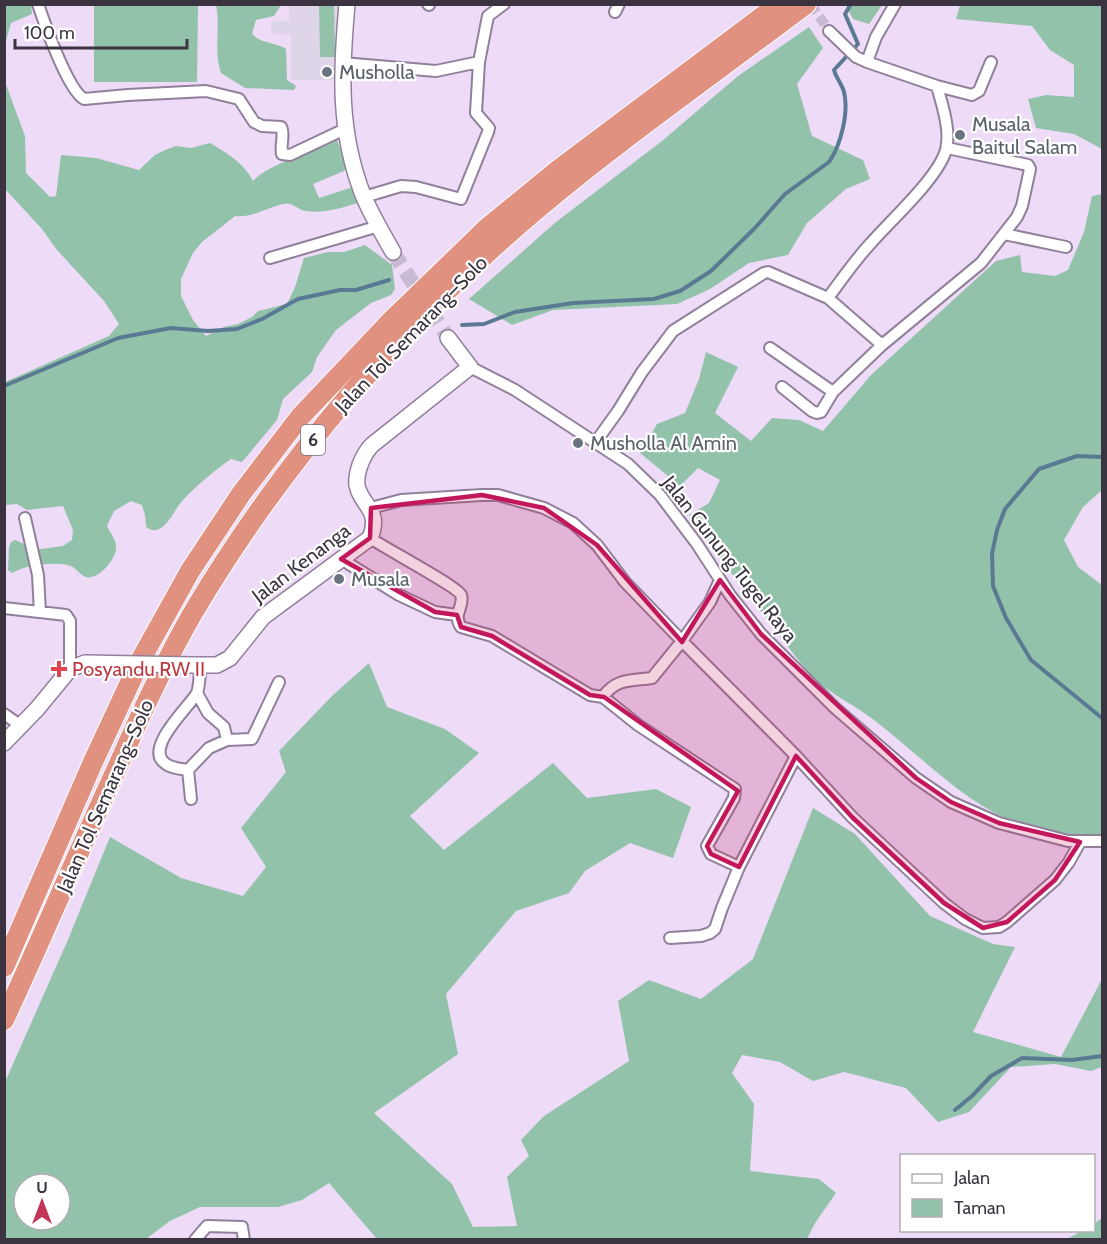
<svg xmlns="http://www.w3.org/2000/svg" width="1107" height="1244" viewBox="0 0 1107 1244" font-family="Cabin,sans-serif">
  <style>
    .education { fill: #dfd5e9 }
    .green { fill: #92c3aa; fill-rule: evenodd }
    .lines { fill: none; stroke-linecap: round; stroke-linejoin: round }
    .stream { stroke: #5a7a93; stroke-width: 4 }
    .street-tunnel { stroke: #c9bad3; stroke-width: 10; stroke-dasharray: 10 5; stroke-linecap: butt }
    .secondary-tunnel { stroke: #c9bad3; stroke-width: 15; stroke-dasharray: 15 8; stroke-linecap: butt }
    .street-casing { stroke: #91809a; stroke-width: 14 }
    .secondary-casing { stroke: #91809a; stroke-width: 18 }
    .highway-casing { stroke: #fff; stroke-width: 22 }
    .street { stroke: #fff; stroke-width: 10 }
    .secondary { stroke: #fff; stroke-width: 15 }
    .highway { stroke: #e1917f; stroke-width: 20 }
    .secondary-bridge-casing { stroke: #91809a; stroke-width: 18; stroke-linecap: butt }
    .secondary-bridge { stroke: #fff; stroke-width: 15 }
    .marked { fill: #c2185b; fill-opacity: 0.2; stroke: #c2185b; stroke-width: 4.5; stroke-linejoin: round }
    .worship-dot { fill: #6b7280; stroke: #fff; stroke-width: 2 }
    .health-dot { fill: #e0444e; stroke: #fff; stroke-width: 2 }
    .labels { text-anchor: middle; stroke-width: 4.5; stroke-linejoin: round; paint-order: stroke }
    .shield { fill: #fff; stroke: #767179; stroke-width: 1.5 }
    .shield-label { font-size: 18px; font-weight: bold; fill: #3b3440 }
    .worship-label { font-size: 20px; fill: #5b616d; stroke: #fff; text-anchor: start }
    .street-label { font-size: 20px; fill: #3b3440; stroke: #fff }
    .health-label { font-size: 20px; fill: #be3a42; stroke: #fff; text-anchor: start }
  </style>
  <rect width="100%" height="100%" fill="#eddbf8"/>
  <path class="education" d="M289,5H339L338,80H291V35L271,34V21H289Z"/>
  <path class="green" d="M5,4L31,5L32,14L11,23L5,44Z
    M94,5H198L197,82H94Z
    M216,5H281L274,16L256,20L252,34C261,44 277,42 286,49L287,80L296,86L294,90L245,88L221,73C213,50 221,27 216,5Z
    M319,5H334L335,57H320Z
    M846,5H882L869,24L853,19Z
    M960,5H1102V149L1074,134L1036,128L1028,99L1046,95L1074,97V65L1050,50L1032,26L956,19Z
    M809,27L823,48L797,84L812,136L863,160L870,179L846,189L807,223L788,255L749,263L710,289L677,304L553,310L512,325L469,299L556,222L662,141L738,76Z
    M5,82L25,136L26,173L50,197L56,196L61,155L96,158L139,170L155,155L165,150L176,146L191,148L210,143C227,153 244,163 253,181C267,165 315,150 337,140L347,167L344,171L313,184L319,198L353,187L361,202C344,207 324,214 306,211C297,210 294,202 284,204C267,207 253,218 235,216L202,242L193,253L181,279V296L193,320L206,336L224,327L238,324L252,317L258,311L287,304L295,287L304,258L328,252H344L365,245L392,265L395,289L391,295L371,303L336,330L317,357L312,372L283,399L277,420L242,462L231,459C214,471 197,485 183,500C175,508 170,524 159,529C154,532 150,529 146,527L145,515L142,505L131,501L114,511L107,526C110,533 116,539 116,547C117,558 99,580 86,577C80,575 77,569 71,566C56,561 25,565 12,573L8,570L9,547L11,542L15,540L35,549H41L63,546L72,540L73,530L63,506L27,510L17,504L5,505V382L109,336L119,324L104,301L57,250L42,229L5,189Z
    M1102,194V490L1083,507L1064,540L1078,567L1102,585V835C997,843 949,778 874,720C856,706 825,691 811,675C794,656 779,634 763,614C738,581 712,549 689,515L709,503L720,480L698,468L680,486L640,453L657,424L685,413L699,379L706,352L738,367L715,413L751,441L772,418L799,420L823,431L871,375L996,261L1020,255L1022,272L1055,276L1068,270L1084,232L1092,196Z
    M369,663L387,707L445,729L479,753L410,816L444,850L553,763L587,798L656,789L691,807L673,858L630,843L585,871L569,893L516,911L446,994L458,1054L374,1113L452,1184L473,1227L517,1226L507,1177L529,1156L521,1140L544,1116L629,1061L618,1001L649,980L701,999L753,959L813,808L855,834L930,916L993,944L1015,947L973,1032L1061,1057L1102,979V1067L1091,1071L1055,1064L1011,1067L969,1112L938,1122L906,1088L844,1072L813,1081L780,1062L742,1055L732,1073L754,1104L750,1171L819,1179L836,1193L815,1223L807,1239H377L329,1183L302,1200L278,1207H200L170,1221L146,1239H5V1082L67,942L110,837L181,878L243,896L266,867L241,828L286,772L279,751L333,695ZM24,1184H60V1220H24Z
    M1102,1218V1239H1067L1082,1231L1094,1230V1224Z"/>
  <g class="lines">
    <path class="stream" d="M462,325L484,324L515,312L573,303L654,299L680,291L711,271L754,229L785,194L829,162C841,145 849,112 844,92C842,84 836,78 834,70L858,44L845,14L851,4
      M4,386L118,338L171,328L208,331L237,329L262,319L298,299L340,290H356L389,280
      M1102,457L1077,456L1039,469L1005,509L997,530L992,554L993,586L1006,618L1031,660L1102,718
      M955,1110L972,1096L991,1076L1022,1058L1072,1060L1102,1056"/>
    <path class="street-tunnel" d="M811,4L829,31"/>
    <path class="secondary-tunnel" d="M393,252L448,338"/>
    <g class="street-casing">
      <path id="street" d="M38,4C45,25 68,90 84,99L128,95L206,91L239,99L254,122L262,126L281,127C285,134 280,145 282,154L290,155L345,129
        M428,4L429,5
        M615,12L619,4
        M829,31L856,57L867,62L937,86L972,95L979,91L991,62
        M867,62L876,37L895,4
        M342,63L436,71L479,62L488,16L504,4
        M364,197L401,186L416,187L461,199L488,132L489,128L476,113L479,62
        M1004,234L1066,247
        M270,258L379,226
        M828,298C842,279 855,260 871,243C891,220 938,178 946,150C951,130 942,105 937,86
        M882,345L981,263L1017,217L1022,206L1030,169L1028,165L947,148
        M770,348L833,392
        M470,367L515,390L628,464L660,495L697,544L730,595L761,634L835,708L916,778L951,802L999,823L1068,841H1102
        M595,443L618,411L642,372L673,331L764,273L768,272L828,298L882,345L833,392L821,412L817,413L812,411L782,387
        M371,508L401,500L482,495H498L544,508L573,523L597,545L625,582L682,641L710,602L720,580
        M25,518L38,575L40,612
        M370,538C383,547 458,587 461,595C465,606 452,614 461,627L492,636L590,695L603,697C616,678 631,681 652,678L682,641L796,756L852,817L944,903L965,919L983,928L999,927L1007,922L1055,880L1069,862L1080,842
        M341,559L399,595L435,612L457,615
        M4,608L66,615L70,621V669
        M603,697L638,725L735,789L734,798L707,846L711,854L739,867
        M4,714L20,725
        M227,740L252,739L279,682
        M188,770C181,769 171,768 166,764C142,749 191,705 197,693C200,685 199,673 201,665
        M191,799L188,770L209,748L227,740L224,727L208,713L197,693
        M670,938L701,936L710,933L715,929L722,908L739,867L796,756
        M195,1240L207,1226L242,1227L244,1240"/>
    </g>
    <g class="secondary-casing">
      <path id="secondary" d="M347,4C341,71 338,131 363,195C371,214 382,233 393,252
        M193,665H217L230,658L263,617L370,538C382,509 360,505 357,485C356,478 358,471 360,465C363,457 366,451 372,445L470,367L448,338
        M4,743L37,709L70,669L85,663"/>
    </g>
    <g class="highway-casing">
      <path id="highway" d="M4,967L93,762L140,661L190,571L241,494L300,417L393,319L487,228L558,170L779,4
        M4,1020C43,936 79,850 118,766C141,713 165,661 194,611C283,461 403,322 537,209C623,137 716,72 806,4"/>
    </g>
    <use href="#street" class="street"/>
    <use href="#secondary" class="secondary"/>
    <use href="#highway" class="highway"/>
    <g class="secondary-bridge-casing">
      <path id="secondary-bridge" d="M85,663L193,665"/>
    </g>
    <use href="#secondary-bridge" class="secondary-bridge"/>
  </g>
  <path class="marked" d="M482,495L544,508L597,545L682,642L720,580L761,634L916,778L951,802L999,823L1080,842L1055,880L1007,922L983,928L944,903L852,817L796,756L739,867L711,854L707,846L738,791L604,697L590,695L492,636L461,627L457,615L435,612L341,559L370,538L371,508Z"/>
  <g class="worship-dot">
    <circle cx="327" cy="72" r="6"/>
    <circle cx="960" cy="135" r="6"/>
    <circle cx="578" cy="443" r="6"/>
    <circle cx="339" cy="579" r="6"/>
  </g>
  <path class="health-dot" d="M56 660h6v6h6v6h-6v6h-6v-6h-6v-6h6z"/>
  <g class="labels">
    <rect class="shield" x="301" y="425" width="24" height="30" rx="4.5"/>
    <g class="shield-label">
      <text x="313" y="446">6</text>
    </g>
    <g class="worship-label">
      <text x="339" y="79">Musholla</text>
      <text x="972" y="131">Musala<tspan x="972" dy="23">Baitul Salam</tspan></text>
      <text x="590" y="450">Musholla Al Amin</text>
      <text x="351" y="586">Musala</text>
    </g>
    <g class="street-label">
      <text transform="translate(411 334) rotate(-46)" y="7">Jalan Tol Semarang–Solo</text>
      <text transform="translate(730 559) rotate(52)" y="7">Jalan Gunung Tugel Raya</text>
      <text transform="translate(301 563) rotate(-37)" y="7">Jalan Kenanga</text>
      <text transform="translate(105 796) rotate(-66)" y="7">Jalan Tol Semarang–Solo</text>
    </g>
    <g class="health-label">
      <text x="72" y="676">Posyandu RW II</text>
    </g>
  </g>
  <rect width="1107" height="1244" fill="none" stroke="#3b3440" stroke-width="12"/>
  <rect x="900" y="1154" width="195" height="78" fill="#ffffff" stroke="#b1aeb3" stroke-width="1.5"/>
  <rect x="912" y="1174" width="30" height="9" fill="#ffffff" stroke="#b1aeb3" stroke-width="1.5"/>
  <text x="954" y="1184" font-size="18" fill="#3b3440">Jalan</text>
  <rect x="912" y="1199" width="30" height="18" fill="#92c3aa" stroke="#b1aeb3" stroke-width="1.5"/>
  <text x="954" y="1214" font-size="18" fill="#3b3440">Taman</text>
  <g transform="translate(42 1202)"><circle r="28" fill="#ffffff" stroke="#b1aeb3" stroke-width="1.5"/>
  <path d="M0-4.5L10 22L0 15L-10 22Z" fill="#c4355a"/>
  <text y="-9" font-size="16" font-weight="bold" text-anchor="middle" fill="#3b3440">U</text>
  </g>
  <path d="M15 39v9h172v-9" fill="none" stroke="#3b3440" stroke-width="3"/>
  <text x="24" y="39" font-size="18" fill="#3b3440" stroke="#ffffff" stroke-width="4.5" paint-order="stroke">100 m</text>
</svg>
